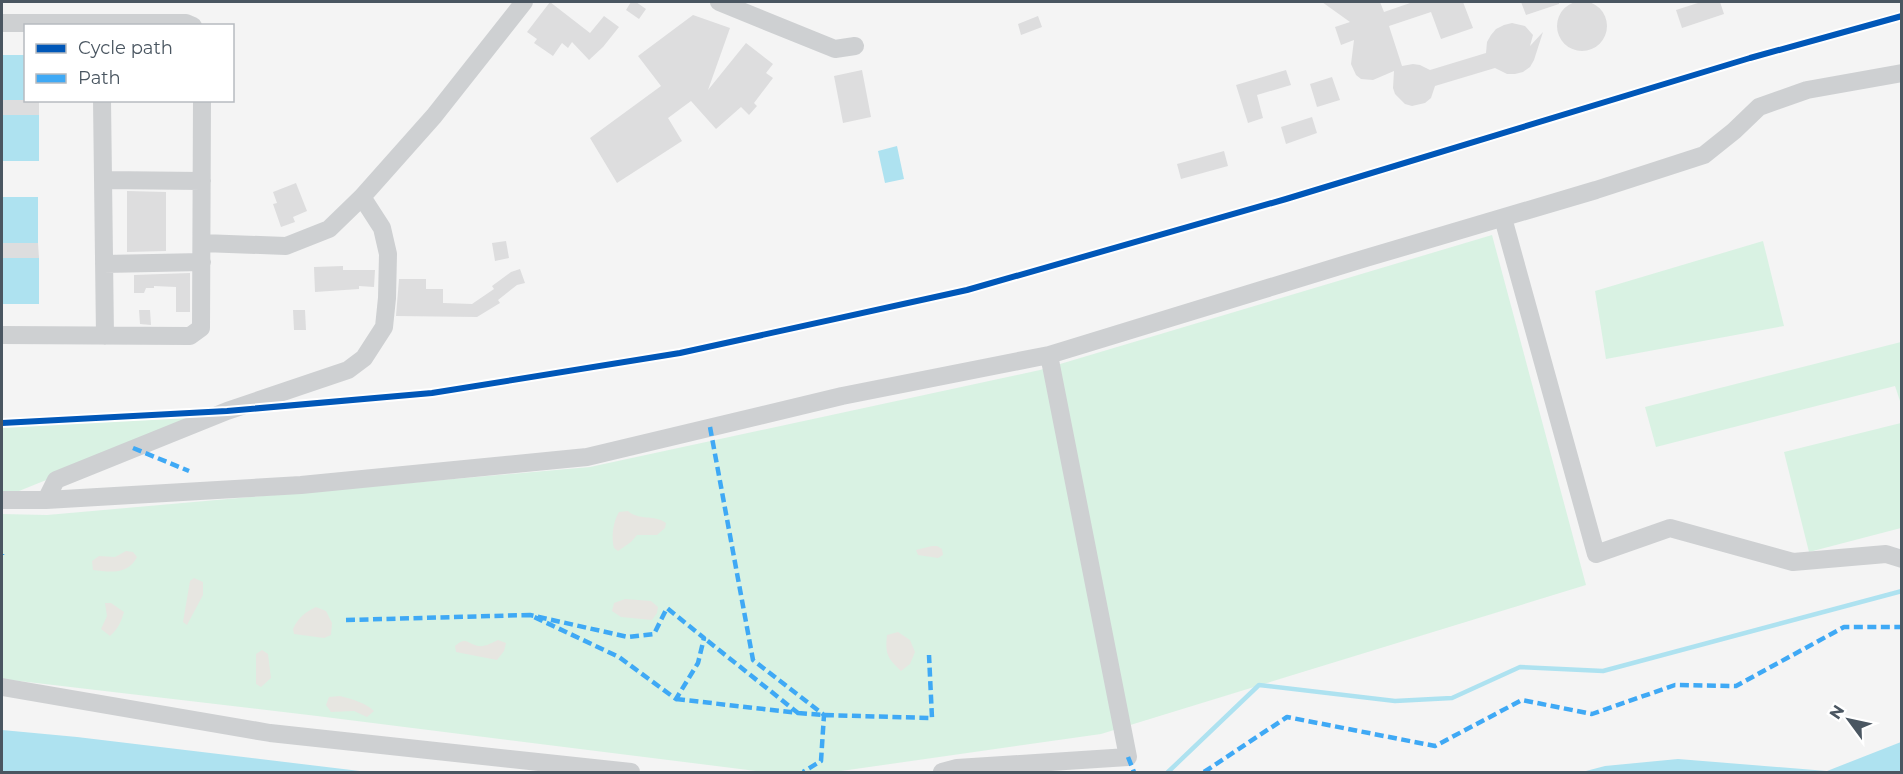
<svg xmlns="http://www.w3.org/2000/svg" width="1903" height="774" viewBox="0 0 1903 774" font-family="Montserrat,sans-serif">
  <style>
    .green { fill: #d9f2e3 }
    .sand { fill: #e7e6e1 }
    .water { fill: #aee2f0 }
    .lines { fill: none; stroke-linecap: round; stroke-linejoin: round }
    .stream { stroke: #aee2f0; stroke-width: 4.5 }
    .building { fill: #ddddde }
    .minor { stroke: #ced0d2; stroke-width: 18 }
    .quiet { stroke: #3fa9f5; stroke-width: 4.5; stroke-dasharray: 9 4.5; stroke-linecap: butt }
    .cycleway-casing { stroke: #fff; stroke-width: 10 }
    .cycleway { stroke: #0057b8; stroke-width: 6 }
  </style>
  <rect width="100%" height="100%" fill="#f4f4f4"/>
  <path class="green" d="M1492,235L1586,585L1101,734L834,772H764L317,716L2,679V514L47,515L590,467L1040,370Z
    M1763,241L1784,326L1606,359L1595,291Z
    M1901,342V404L1895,386L1656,447L1645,407Z
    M205,416L19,491L2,493V426Z
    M1901,423V528L1809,552L1784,452Z"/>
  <path class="sand" d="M628,511C639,521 654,514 666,523L665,528L657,535H637L631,542L618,551L614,548C611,537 613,522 619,512Z
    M932,546H937L942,549L943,555L938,558L918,555L916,550Z
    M126,551L133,552L137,557C128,575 110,572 93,570L92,561L99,556L115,557Z
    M194,578L203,582V595L187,625L183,622L190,581Z
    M625,599L651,601L658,607L657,613L652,620L621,617L612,611L614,603Z
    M105,603H111L124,612C121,622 118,629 110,636L101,629L107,616Z
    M316,607L326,611L332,623L331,635L324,638L294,634L293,629C298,618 305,612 316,607Z
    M898,632L910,640L915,652L910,664L901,671C887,658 885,654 887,635Z
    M498,640L506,643L504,651L497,660L456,652L455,646C467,636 467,644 478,646C485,647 492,643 498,640Z
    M262,650L268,654L271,678L261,687L256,684V654Z
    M340,696C352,699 366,703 374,711L367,717L354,711L331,712L326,705L329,697Z"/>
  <path class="water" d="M2,55H25V100H2Z
    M2,115H39V161H2Z
    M897,146L904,179L885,183L878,151Z
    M2,197H38V243H2Z
    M2,258H39V304H2Z
    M2,730L77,737L368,772H2Z
    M1901,742V772H1582L1605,766L1678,759L1827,771Z"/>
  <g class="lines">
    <path class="stream" d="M1168,772L1259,685L1395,701L1452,698L1520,667L1603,671L1902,591"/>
  </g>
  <path class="building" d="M1557 26a25 25 0 1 1 50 0a25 25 0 1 1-50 0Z
    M550,2L590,33L604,16L619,27L603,47L589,60L572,42L568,48L562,43L553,56L534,43L537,39L527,32Z
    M631,2H636L646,9L639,19L626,10Z
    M1322,2H1380L1384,12L1413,2H1463L1473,28L1441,39L1431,12L1389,26L1402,66L1413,64L1420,65L1430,70L1486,53L1487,42L1491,35L1496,29L1504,25L1512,23L1525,26L1533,35L1530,46L1543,32L1534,60L1530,67L1523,72L1515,74H1507L1495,68L1435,86L1431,98L1425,103L1412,106L1405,104L1395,94L1393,88L1394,71L1373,80L1361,79L1356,75L1351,64L1354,40L1341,45L1335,27L1350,22Z
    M1521,2H1559V4L1526,15Z
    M1701,2H1720L1724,14L1682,28L1676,10Z
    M693,15L730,28L708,90L746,43L773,64L766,73L773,78L754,103L757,106L749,115L741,107L716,129L691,101L668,118L682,141L617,183L590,138L661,86L638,56Z
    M1038,16L1042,27L1021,35L1018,24Z
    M862,70L871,117L843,123L834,76Z
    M1286,70L1291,85L1257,95L1263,118L1248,123L1236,85Z
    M1332,77L1340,100L1317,107L1310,84Z
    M2,100H39V115H2Z
    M1312,117L1317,133L1286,144L1281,127Z
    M1224,151L1228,166L1181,179L1177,164Z
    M296,183L307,211L293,217L295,222L281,227L273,204L277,203L273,192Z
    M127,191L166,192V251L127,252Z
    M506,241L509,258L495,261L492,243Z
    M2,243H38L39,258H2Z
    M343,266V270H375L374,287L359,286V289L315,292L314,267Z
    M520,269L525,283L517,285L498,300L500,303L477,317L396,316L399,279H426V289H443V303L472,304L494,289L492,286L511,272Z
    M190,273V312H176V287L154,286V288H146L144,293H134V275Z
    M139,310H150L151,325L140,324Z
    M293,310H305L306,330H294Z"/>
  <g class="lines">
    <path class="minor" d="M719,2L835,49L855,46
      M2,23H186L193,26
      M102,100L105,336
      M103,180L202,181
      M1503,218L1596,554L1670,528L1793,562L1886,554L1902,559
      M202,243L286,246L329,229L362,197L434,116L524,2
      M104,264L202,262
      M2,335L190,336L201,328L202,100
      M2,500H46L301,485L587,457L842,396L1049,355L1366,258L1596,190L1704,155L1734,131L1759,107L1807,90L1902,73
      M46,500L56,480L227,411L348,370L364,358L384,327L387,298L388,254L382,228L362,197
      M2,687L270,733L631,772
      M942,772L957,768L1128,757L1049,355"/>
    <path class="quiet" d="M710,427L753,660L824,715L821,761L803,772
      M133,448L189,471
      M2,554V555
      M346,620L530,615L619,657L676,699L698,663L704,638L667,608L654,634L628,637L530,615
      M676,699L798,713L704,638
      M798,713L824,715L932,718L929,655
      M1128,757L1134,772
      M1204,772L1287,717L1435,746L1522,700L1592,714L1675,685L1736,686L1844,627H1902"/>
    <g class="cycleway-casing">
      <path id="cycleway" d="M2,423L227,411L432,393L680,353L967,290L1286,199L1750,58L1902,16"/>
    </g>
    <use href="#cycleway" class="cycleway"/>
  </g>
  <rect width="1903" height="774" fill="none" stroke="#4a5661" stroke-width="6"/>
  <rect x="24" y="24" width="210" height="78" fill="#ffffff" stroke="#b7bbc0" stroke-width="1.5"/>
  <rect x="36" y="44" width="30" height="9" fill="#0057b8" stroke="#b7bbc0" stroke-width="1.5"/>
  <text x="78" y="54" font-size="18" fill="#4a5661">Cycle path</text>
  <rect x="36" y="74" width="30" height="9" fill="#3fa9f5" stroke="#b7bbc0" stroke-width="1.5"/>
  <text x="78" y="84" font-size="18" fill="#4a5661">Path</text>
  <g transform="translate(1849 720) rotate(303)" stroke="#ffffff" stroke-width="4.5" paint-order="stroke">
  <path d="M0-4.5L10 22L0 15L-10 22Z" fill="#4a5661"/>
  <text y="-9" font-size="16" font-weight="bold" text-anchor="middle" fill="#4a5661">N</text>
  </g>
</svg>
